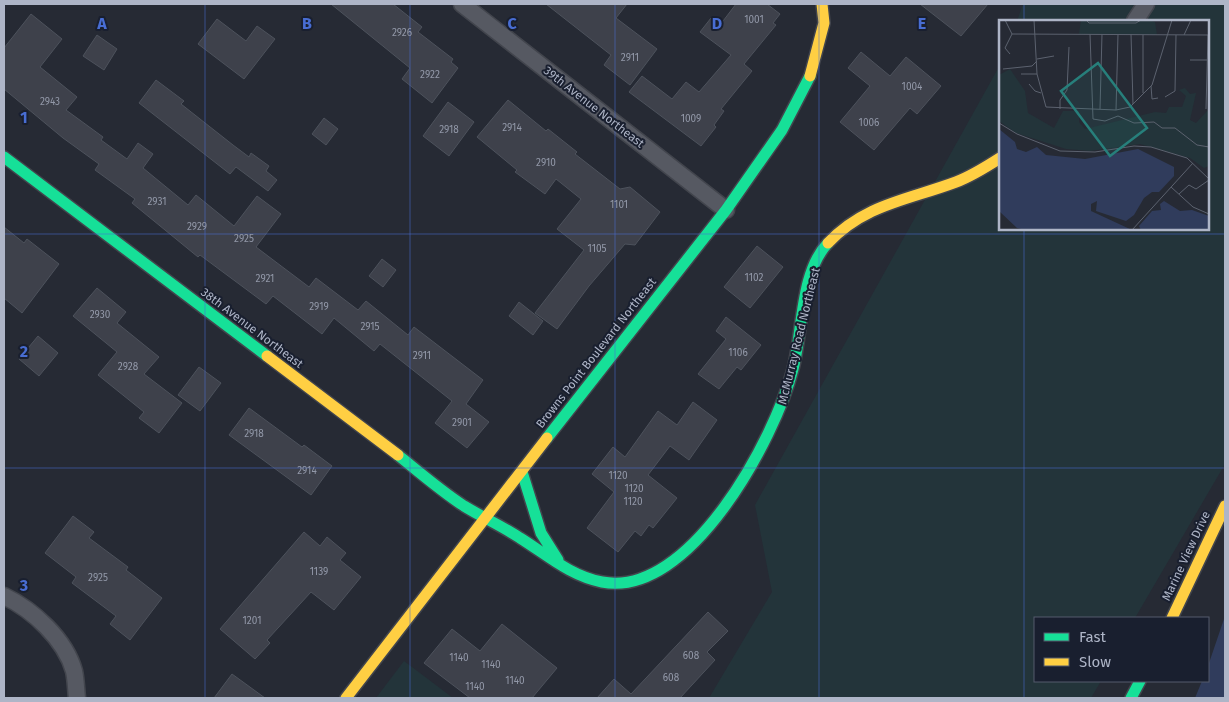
<svg xmlns="http://www.w3.org/2000/svg" width="1229" height="702" viewBox="0 0 1229 702" font-family="'Fira Sans',sans-serif">
  <style>
    .green { fill: #23343a }
    .water { fill: #303c5c }
    .building { fill: #3e414b; stroke: #4d525c }
    .lines { fill: none; stroke-linecap: round; stroke-linejoin: round }
    .street-casing { stroke: #42454d; stroke-width: 19 }
    .fast-casing { stroke: #42454d; stroke-width: 14 }
    .slow-casing { stroke: #42454d; stroke-width: 14 }
    .street { stroke: #565962; stroke-width: 16 }
    .fast { stroke: #16e098; stroke-width: 11 }
    .slow { stroke: #ffcf43; stroke-width: 11 }
    .grid { fill: none; stroke: #486dd3; stroke-width: 1; stroke-opacity: 0.55 }
    .labels { text-anchor: middle; stroke-width: 4; stroke-linejoin: round; paint-order: stroke }
    .number-label { font-size: 10px; fill: #9298a8 }
    .street-label { font-size: 12px; fill: #aeb5c7; stroke: #191f2f }
    .inset-road { fill: none; stroke: #5c626f; stroke-width: 1 }
    .view { fill: #277f7b; fill-opacity: 0.15; stroke: #277f7b; stroke-width: 2.5 }
    .inset-edge { fill: none; stroke: #aeb5c7; stroke-width: 2.5 }
    .grid-label { font-size: 16px; text-anchor: middle; font-weight: bold; fill: #486dd3; stroke: #191f2f; stroke-width: 4; stroke-linejoin: round; paint-order: stroke }
  </style>
  <rect width="100%" height="100%" fill="#262a34"/>
  <path class="green" d="M1023,4H1225V464L1135,618H1035V681H1101L1091,698H709L772,592L755,505L1000,65V229H1208V21H1017Z
    M404,661L453,698H376Z"/>
  <path class="water" d="M1225,616V698H1195L1202,681H1208V666Z"/>
  <path class="building" d="M331,4H393L422,27L418,32L453,59L451,62L458,68L432,103L402,79L410,68Z
    M546,4H627L616,18L657,49L630,85L604,65L611,55Z
    M736,4H767L780,14L773,23L776,25L744,64L752,71L721,109L724,111L714,125L716,127L701,146L629,92L642,76L672,99L686,82L699,92L731,55L700,32L711,18L720,25Z
    M920,4H988L961,36Z
    M31,14L62,39L40,67L77,97L66,110L103,137L101,140L127,159L138,143L153,154L143,168L188,205L196,195L234,226L257,196L281,214L256,247L309,287L316,278L358,310L366,301L408,335L414,327L483,380L466,404L489,422L467,448L435,423L452,401L380,344L374,351L334,318L322,334L273,296L266,304L200,255L198,257L132,203L135,199L95,170L99,164L63,138L4,89V48Z
    M217,19L246,41L257,26L275,39L244,79L198,44Z
    M97,35L117,49L104,70L83,56Z
    M861,52L890,76L906,57L941,86L917,114L910,108L874,150L840,122L870,86L848,68Z
    M156,80L184,101L181,104L233,145L249,157L251,153L269,166L266,171L277,180L268,191L236,167L230,174L139,103Z
    M508,100L546,131L548,129L577,152L575,154L620,189L630,187L660,212L635,245L625,244L589,286L557,329L535,313L584,250L557,229L581,199L556,179L545,194L515,172L517,170L477,137Z
    M448,102L474,122L449,156L423,136Z
    M324,118L338,129L326,145L312,134Z
    M4,227L24,243L27,239L59,264L22,313L4,298Z
    M757,246L783,267L750,308L724,287Z
    M382,259L396,270L383,287L369,276Z
    M97,288L126,312L117,323L159,357L144,374L182,403L159,433L139,418L144,412L98,375L117,352L73,316Z
    M519,302L543,321L533,335L509,316Z
    M726,317L761,345L741,370L737,367L719,389L698,374L726,339L716,331Z
    M38,336L58,353L39,376L19,359Z
    M199,367L221,383L200,411L178,395Z
    M693,402L717,420L689,460L670,446L648,475L677,498L653,528L649,525L641,536L635,531L618,552L587,528L614,492L592,474L613,447L625,457L658,411L677,425Z
    M249,408L302,447L304,445L332,466L311,495L229,435Z
    M73,516L94,532L89,538L128,567L126,570L162,598L130,640L110,624L116,616L72,583L76,577L45,553Z
    M304,532L320,546L327,537L346,553L340,560L361,577L334,610L311,592L267,640L270,643L255,659L220,629Z
    M708,612L728,631L707,652L715,660L680,698H597L614,679L631,694Z
    M502,624L557,668L532,698H470L424,663L452,629L480,651Z
    M232,674L265,698H214Z"/>
  <g class="lines">
    <g class="street-casing">
      <path id="street" d="M462,4L726,210
        M1135,21L1146,4
        M4,596C33,610 65,639 74,671C76,680 76,690 77,698"/>
    </g>
    <g class="fast-casing">
      <path id="fast" d="M4,157L267,356
        M547,438L726,210L782,130L810,76
        M398,455C419,472 441,491 464,506C482,517 502,526 520,538C546,554 570,576 602,582C690,599 775,438 793,369C803,331 800,272 828,243
        M522,472L541,533L558,560
        M1131,698L1140,681"/>
    </g>
    <g class="slow-casing">
      <path id="slow" d="M810,76L824,23L822,4
        M828,243C865,204 908,200 956,182C972,176 986,167 1000,158
        M267,356L398,455
        M1172,618L1225,506
        M346,698L547,438"/>
    </g>
    <use href="#street" class="street"/>
    <use href="#fast" class="fast"/>
    <use href="#slow" class="slow"/>
  </g>
  <path class="grid" d="M205,4V698M410,4V698M615,4V698M819,4V698M1024,4V21M1024,229V698M4,234H1225M4,468H1225"/>
  <g class="labels">
    <g class="number-label">
      <text x="754" y="23">1001</text>
      <text x="402" y="36">2926</text>
      <text x="630" y="61">2911</text>
      <text x="430" y="78">2922</text>
      <text x="912" y="90">1004</text>
      <text x="50" y="105">2943</text>
      <text x="691" y="122">1009</text>
      <text x="869" y="126">1006</text>
      <text x="512" y="131">2914</text>
      <text x="449" y="133">2918</text>
      <text x="546" y="166">2910</text>
      <text x="157" y="205">2931</text>
      <text x="619" y="208">1101</text>
      <text x="197" y="230">2929</text>
      <text x="244" y="242">2925</text>
      <text x="597" y="252">1105</text>
      <text x="754" y="281">1102</text>
      <text x="265" y="282">2921</text>
      <text x="319" y="310">2919</text>
      <text x="100" y="318">2930</text>
      <text x="370" y="330">2915</text>
      <text x="738" y="356">1106</text>
      <text x="422" y="359">2911</text>
      <text x="128" y="370">2928</text>
      <text x="462" y="426">2901</text>
      <text x="254" y="437">2918</text>
      <text x="307" y="474">2914</text>
      <text x="618" y="479">1120</text>
      <text x="634" y="492">1120</text>
      <text x="633" y="505">1120</text>
      <text x="319" y="575">1139</text>
      <text x="98" y="581">2925</text>
      <text x="252" y="624">1201</text>
      <text x="691" y="659">608</text>
      <text x="459" y="661">1140</text>
      <text x="491" y="668">1140</text>
      <text x="671" y="681">608</text>
      <text x="515" y="684">1140</text>
      <text x="475" y="690">1140</text>
    </g>
    <g class="street-label">
      <text transform="translate(594 107) rotate(38)" y="4">39th Avenue Northeast</text>
      <text transform="translate(252 328) rotate(37)" y="4">38th Avenue Northeast</text>
      <text transform="translate(799 336) rotate(-76)" y="4">McMurray Road Northeast</text>
      <text transform="translate(596 353) rotate(-52)" y="4">Browns Point Boulevard Northeast</text>
      <text transform="translate(1186 556) rotate(-65)" y="4">Marine View Drive</text>
    </g>
  </g>
  <g transform="translate(999 20)">
    <rect width="210" height="210" fill="#262a34"/>
    <path d="M82,0H151L156,2L158,15L80,14ZM11,49L26,71L29,93L55,108L64,91H80V102L86,109L156,92L167,93L170,87H183L187,76L180,70L186,68L191,74L197,73L191,100L197,103L210,89V146L205,148L191,138L141,124L91,131L67,129L17,113L0,101V55Z" fill="#23343a"/>
    <path d="M0,109L16,122L18,129L27,132L38,127L47,135L86,139L139,129L175,147V156L160,172H153L145,178L135,195L127,201L97,191L98,181L92,184V191L133,210H26L18,208L0,191ZM165,181L181,191L193,190L210,196V210H142L140,206L153,191L162,190L161,184Z" fill="#303c5c"/>
    <path class="inset-road" d="M6,0L13,14M35,0L38,54L47,87L117,90L131,87L153,65L173,0M87,0L90,3H137L142,0M13,14L210,15M91,14L94,99L106,101L119,96L135,103L155,102L163,108H176L198,125L210,127M132,14L134,84M144,15V73M185,15L192,0M11,34L6,28L13,14M38,39L55,36M191,40H208M4,49L33,46L38,41M22,54H38M30,64L36,71L42,73M152,66L153,79L159,78M166,77L176,71L177,15M61,89V80L68,70L70,27M101,89L103,14M207,89L209,15M117,90L119,14M0,103L18,114L61,131L96,132L135,126L152,127L188,138L210,159M172,167L194,187L210,194M180,174L190,165L197,169L210,160M133,210L194,143"/>
    <path class="view" d="M99,43L148,108L111,136L62,71Z"/>
    <rect width="210" height="210" class="inset-edge"/>
  </g>
  <g class="grid-label">
    <text x="102" y="29">A</text>
    <text x="307" y="29">B</text>
    <text x="512" y="29">C</text>
    <text x="717" y="29">D</text>
    <text x="922" y="29">E</text>
    <text x="24" y="123">1</text>
    <text x="24" y="357">2</text>
    <text x="24" y="591">3</text>
  </g>
  <rect width="1229" height="702" fill="none" stroke="#aeb5c7" stroke-width="10"/>
  <rect x="1034" y="617" width="175" height="65" fill="#191f2f" stroke="#555b6c"/>
  <rect x="1044" y="633" width="25" height="8" fill="#16e098" stroke="#555b6c"/>
  <text x="1079" y="642" font-size="15" fill="#aeb5c7">Fast</text>
  <rect x="1044" y="658" width="25" height="8" fill="#ffcf43" stroke="#555b6c"/>
  <text x="1079" y="667" font-size="15" fill="#aeb5c7">Slow</text>
</svg>
